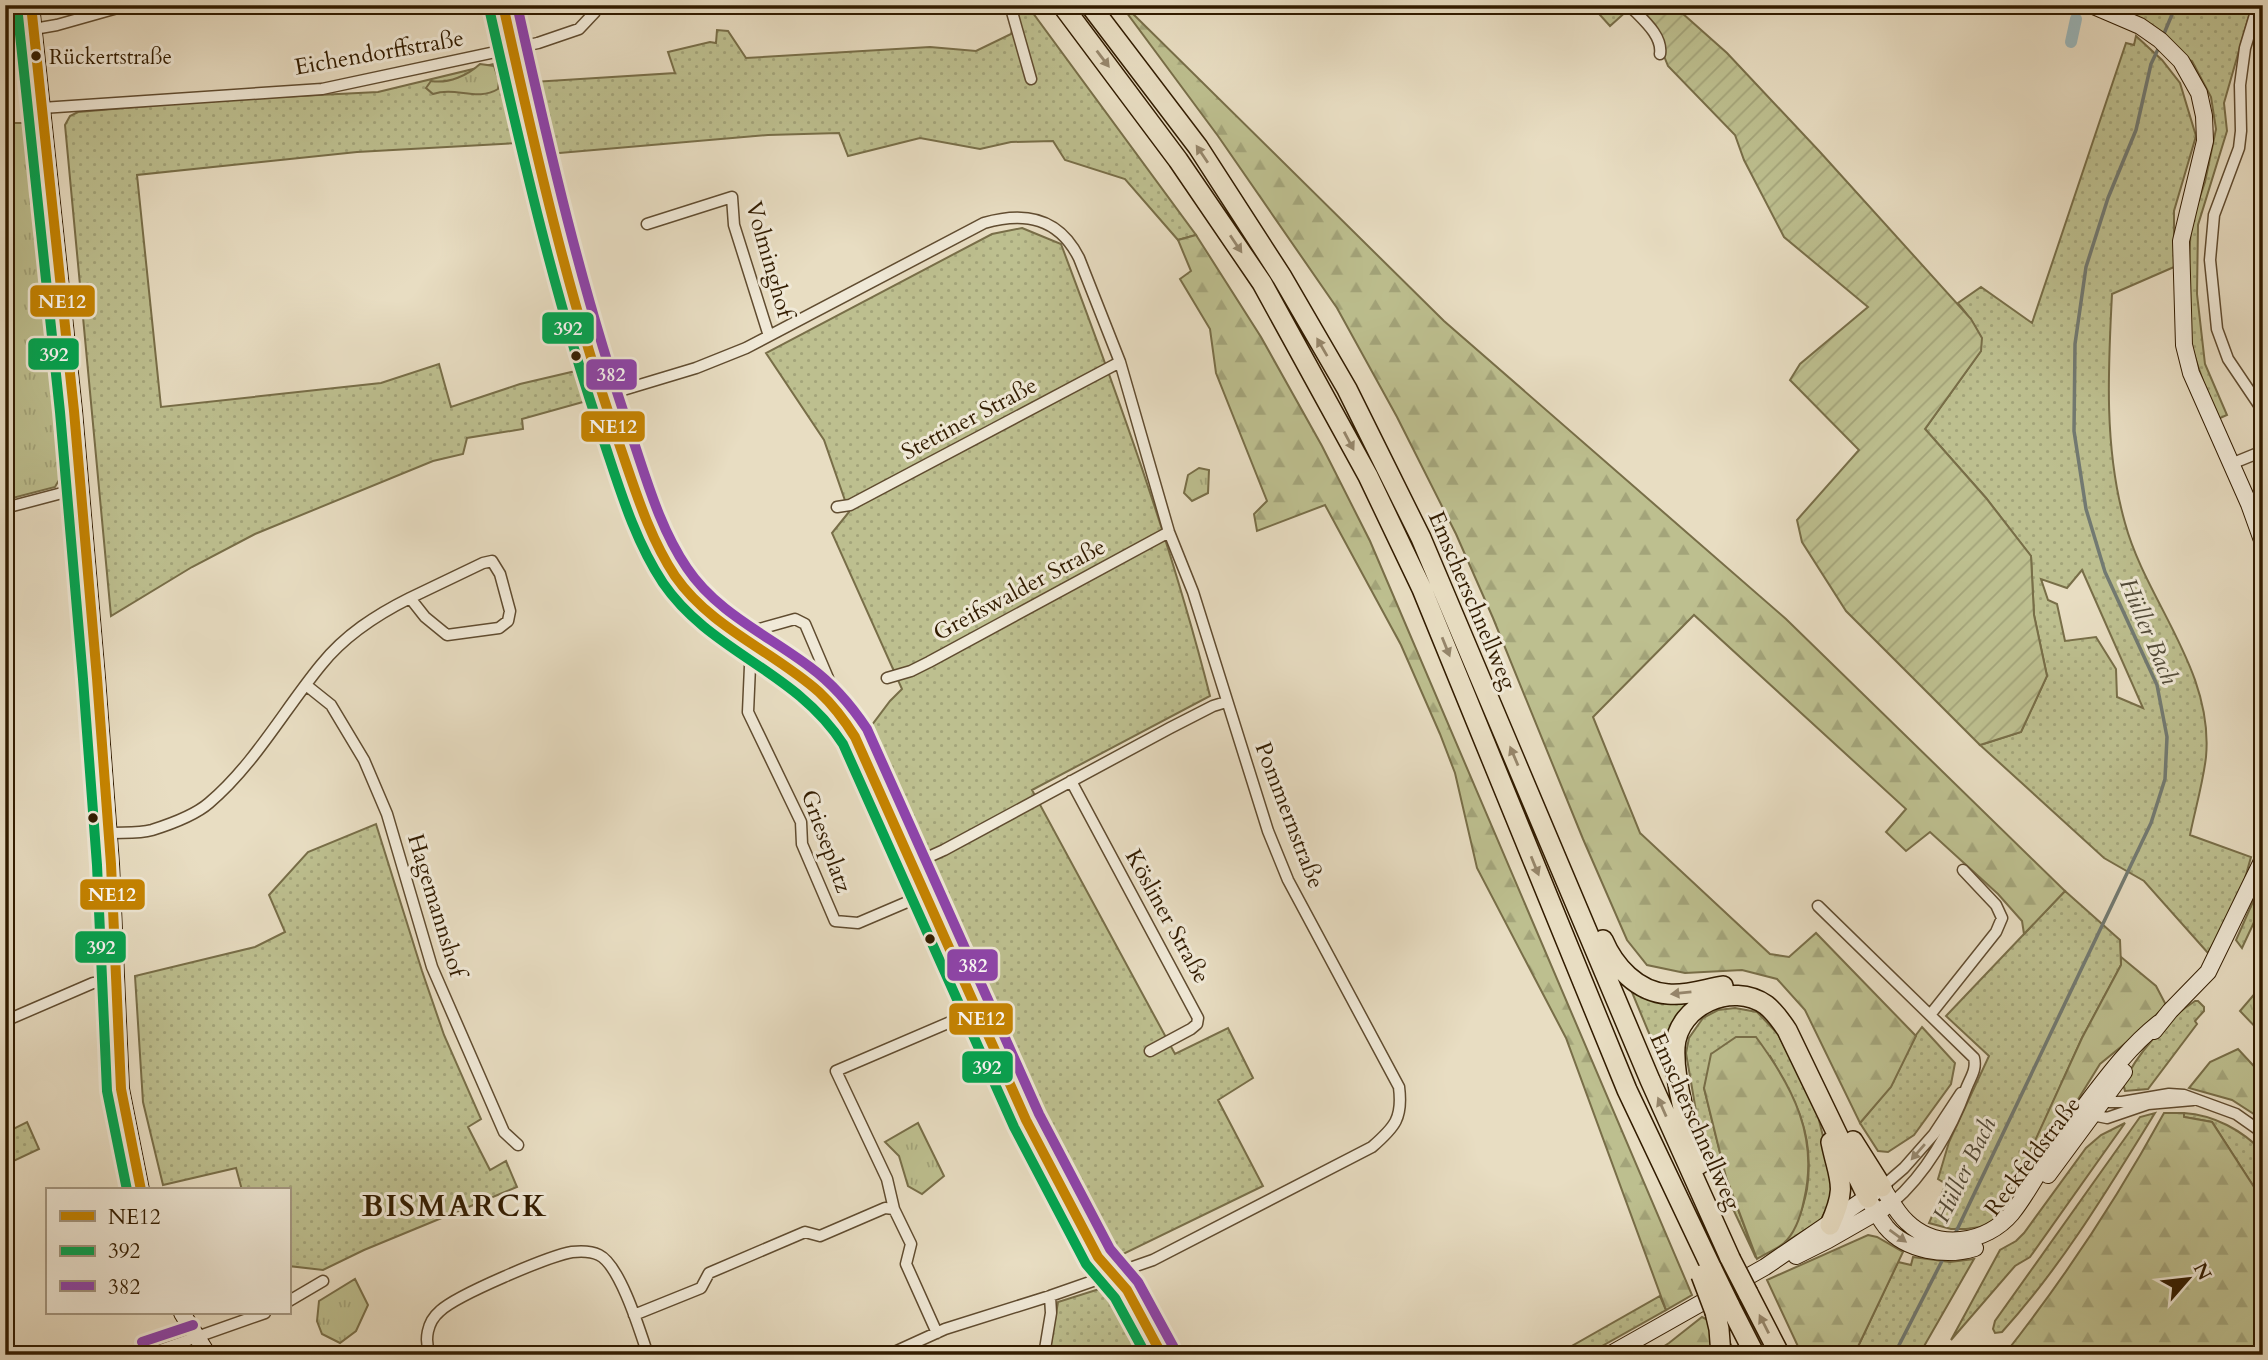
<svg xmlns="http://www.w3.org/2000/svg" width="2268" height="1360" viewBox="0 0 2268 1360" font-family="Cardo,serif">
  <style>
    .grass { fill: url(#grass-dots); stroke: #786e48; stroke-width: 2; fill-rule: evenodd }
    .forest { fill: url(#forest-firs); stroke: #786e48; stroke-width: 2 }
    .park { fill: url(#park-tufts); stroke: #786e48; stroke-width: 2 }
    .garden { fill: url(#garden-furrows); stroke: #786e48; stroke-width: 2 }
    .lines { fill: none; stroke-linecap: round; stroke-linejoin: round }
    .stream { stroke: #727a72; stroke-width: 3.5 }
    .canal { stroke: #9cb9be; stroke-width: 12 }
    .street-casing { stroke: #604c30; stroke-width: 13 }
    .secondary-casing { stroke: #321c00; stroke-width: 18 }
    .highway-casing { stroke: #321c00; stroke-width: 22 }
    .street { stroke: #f0e9d7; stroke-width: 10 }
    .secondary { stroke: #f0e9d7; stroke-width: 16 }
    .highway { stroke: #e8ddc2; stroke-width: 19 }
    .highway-bridge-casing { stroke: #321c00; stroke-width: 22; stroke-linecap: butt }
    .highway-bridge { stroke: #e8ddc2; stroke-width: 19 }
    .bus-1-casing { stroke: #f0e9d7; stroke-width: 16 }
    .bus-2-casing { stroke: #f0e9d7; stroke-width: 16 }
    .bus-3-casing { stroke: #f0e9d7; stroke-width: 16 }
    .bus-1 { stroke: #c68400; stroke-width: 10 }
    .bus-2 { stroke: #00a651; stroke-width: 10 }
    .bus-3 { stroke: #8e44ad; stroke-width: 10 }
    .oneway { fill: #96866b }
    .oneway2 { fill: #9a8d76 }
    .bus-dot { fill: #321c00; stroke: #f0e9d7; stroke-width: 2.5 }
    .labels { text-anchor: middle; stroke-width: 6; stroke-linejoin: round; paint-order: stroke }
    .bus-label { font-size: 21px; fill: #321c00; stroke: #f0e9d7; text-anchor: start }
    .street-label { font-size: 23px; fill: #321c00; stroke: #f0e9d7 }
    .water-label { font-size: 24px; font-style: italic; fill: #524b39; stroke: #f0e9d7 }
    .district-label { font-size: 30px; font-weight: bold; letter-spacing: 2px; fill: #321c00; stroke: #f0e9d7 }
    .line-badge { stroke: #f0e9d7; stroke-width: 2.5 }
    .badge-label { font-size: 19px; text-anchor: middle; font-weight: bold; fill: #fff }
  </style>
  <defs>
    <pattern id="grass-dots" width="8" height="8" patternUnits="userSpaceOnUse" patternTransform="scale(1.75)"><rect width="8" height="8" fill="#bdbf8f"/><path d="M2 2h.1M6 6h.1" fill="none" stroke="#a3a47a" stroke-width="1.8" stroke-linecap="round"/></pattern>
    <pattern id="forest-firs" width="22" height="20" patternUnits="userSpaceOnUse" patternTransform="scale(1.75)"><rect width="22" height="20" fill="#bdbf8f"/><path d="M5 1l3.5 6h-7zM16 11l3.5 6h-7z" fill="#a3a47a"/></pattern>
    <pattern id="park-tufts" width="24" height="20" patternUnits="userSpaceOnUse" patternTransform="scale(1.75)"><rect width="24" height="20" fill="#bdbf8f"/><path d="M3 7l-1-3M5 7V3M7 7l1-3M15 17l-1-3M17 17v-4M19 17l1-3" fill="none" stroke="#a3a47a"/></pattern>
    <pattern id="garden-furrows" width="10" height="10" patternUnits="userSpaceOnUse" patternTransform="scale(1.75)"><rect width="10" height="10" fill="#bdbf8f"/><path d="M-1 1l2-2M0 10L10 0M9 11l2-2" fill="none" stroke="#a3a47a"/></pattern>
  </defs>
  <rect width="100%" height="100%" fill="#e8ddc2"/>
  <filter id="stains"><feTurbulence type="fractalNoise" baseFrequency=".00286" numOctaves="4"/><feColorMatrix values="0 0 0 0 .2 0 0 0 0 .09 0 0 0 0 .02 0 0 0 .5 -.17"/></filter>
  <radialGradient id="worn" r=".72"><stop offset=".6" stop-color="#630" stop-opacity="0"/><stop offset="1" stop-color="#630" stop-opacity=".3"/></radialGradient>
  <path class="grass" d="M1019,5H1027L1196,235L1178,240L1125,179L1065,160L1053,141L1011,142L980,149L920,138L848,156L839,133L768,135L548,154L518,143L357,152L137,175L161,407L381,383L439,364L451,407L520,384L580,370L590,400L522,419L523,429L467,438L463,454L433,461L255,534L192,567L111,616L65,125L70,116L78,112L217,100L378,92L527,56L533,82L675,73L668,52L710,42L716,43L717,30L728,31L746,58L930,47L976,51L1011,34Z
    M1591,5H1625L1629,9L1610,26Z
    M2110,5H2252L2224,103L2227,131L2198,225L2197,294L2205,364L2227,415L2216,420L2191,345L2188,284L2191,223L2205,182L2216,129L2211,97L2192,61L2184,58Z
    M2136,36L2162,60L2180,83L2196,136L2174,211V267L2112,294C2108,370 2104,449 2125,523C2146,601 2214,670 2206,757C2203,783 2195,810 2190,835L2251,857L2240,896L2208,953L2144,881L2104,858L1980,745L2021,732L2047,676L2034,615L2031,556L1986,498L1925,429L1981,351C1982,331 1970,318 1958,303L1981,287L2032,323L2126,43L2134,45ZM2082,570L2143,708L2117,697L2116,669L2096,637L2065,641L2057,604L2048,600L2041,579L2067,588Z
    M1022,228L1061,244C1117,393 1171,542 1210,696L1032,790L1175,1054L1228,1028L1253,1078L1218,1100L1263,1186L1113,1259L987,1002L866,733L890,701L902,689L832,533L849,512L824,440L766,353L992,234Z
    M376,824L422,971L444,1035L481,1119L468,1127L490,1170L506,1161L517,1187L364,1250L323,1270L289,1266V1190H242L236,1168L163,1185L143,1102L135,976L255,947L285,932L269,895L308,852Z
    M2263,879V903L2242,948L2236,940Z
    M2065,891L2120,940L2121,965L2082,1038L2025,1164L1993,1221L1980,1227L1966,1229H1951L1929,1223L1946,1184L1938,1179L1949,1142L1989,1056L1946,1016Z
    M1629,985L1699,998L1685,1010L1673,1091Z
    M2195,1001H2198L2204,1007V1011L2195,1021L2197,1024L2148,1089L2125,1091L2123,1084C2136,1055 2168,1018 2195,1001Z
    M1735,1008L1757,1012L1778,1034L1816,1108L1836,1189L1821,1220L1784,1243C1797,1227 1803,1210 1807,1189C1815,1135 1796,1101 1770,1056L1704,1088L1726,1177L1756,1258L1710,1160L1697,1117L1686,1053L1689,1038L1703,1018L1718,1010Z
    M1922,1027L1955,1063L1951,1084L1914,1135L1888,1152L1878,1151L1860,1123L1891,1086L1916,1035Z
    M2155,1113C2108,1189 2062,1266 2002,1332L1995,1333L1993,1329L1995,1321L2140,1117Z
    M2184,1113C2214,1115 2242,1130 2263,1152V1201L2212,1122L2184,1117Z
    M27,1122L39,1149L5,1165V1133Z
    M2125,1123L2030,1257L2015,1266L1951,1340L2000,1250L2016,1241L2024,1233L2086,1148L2101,1135Z
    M1913,1257L1950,1262L1974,1259L1919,1355H1854L1898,1262L1911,1265Z
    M1112,1285L1145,1355H1049L1058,1302Z
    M1660,1296L1666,1310L1586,1355H1556Z"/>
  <path class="forest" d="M1121,5H1124L1444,321L1786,619L2065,891L2024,934L2022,921L1998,894L1930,832L1906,851L1886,832L1906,809L1694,615L1593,717L1640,833L1770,954L1789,957L1816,933L1916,1036L1891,1087L1860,1123L1805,1010L1777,979L1742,970L1685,973L1647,965L1627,940L1583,839L1493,618L1456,534L1397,417L1337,308L1218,136Z
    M1196,235L1261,337L1322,446L1370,541L1692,1295L1666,1310L1566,1038L1477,868L1455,773L1440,734L1401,645L1325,505L1257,531L1254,514L1267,501L1216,373L1210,329L1180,279L1191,271L1178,240Z
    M2121,957L2156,986L2166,1005L2138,1033L2100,1064L2046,1151L2041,1157L2032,1158L2029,1154L2082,1038L2121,965Z
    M1736,1037H1756C1793,1087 1819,1137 1804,1200C1801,1215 1796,1232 1784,1243C1777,1249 1765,1254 1757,1259L1726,1177L1704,1088L1711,1054Z
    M2238,1049L2263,1076V1120L2232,1100L2189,1088L2210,1062Z
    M2164,1113H2184V1117L2212,1122L2263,1201V1355H2004C2064,1279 2118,1197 2164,1113Z
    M1868,1235L1877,1237L1903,1252L1854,1355H1802L1767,1280Z
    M1702,1317L1722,1327L1736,1355H1650L1669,1343Z"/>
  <path class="park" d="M480,64L494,66L499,81L498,89C477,102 456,86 433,94L426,88L431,81C449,84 468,75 480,64Z
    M5,123H25L62,464L59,480L55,487L5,500Z
    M1199,468L1209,470L1208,493L1192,501L1184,493L1188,475Z
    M2263,984V1035L2240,1011Z
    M918,1123L944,1176L922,1194L908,1186L899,1156L885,1142Z
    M355,1279L368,1305L356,1331L340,1343L322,1334L317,1321L319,1301Z"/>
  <path class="garden" d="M1625,5H1673L1727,53L1820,152L1971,319L1982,338L1981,351L1925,429L1986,498L2031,556L2034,615L2047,676L2021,732L1980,745L1846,611L1802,542L1797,520L1859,450L1790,380L1800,364L1868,307L1784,237L1744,160L1735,135L1668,66L1660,46Z"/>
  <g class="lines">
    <path class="stream" d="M2163,36L2176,5
      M1955,1234L2151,823L2165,779L2167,737L2157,685L2105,572L2086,509L2074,431L2075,344L2086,267L2108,198L2136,130L2151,64L2159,47
      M1894,1355L1944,1257"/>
    <path class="canal" d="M2071,42L2076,19"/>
    <g class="street-casing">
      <path id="street" d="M503,5C537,159 571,312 625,460C641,504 655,552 685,589C721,633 777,654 819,692C833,705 845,721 855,737L1026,1120L1098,1257L1127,1290L1162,1355
        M1010,5L1031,79
        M1629,5C1641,18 1663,35 1660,54
        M2258,5L2245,48L2240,85L2241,131L2239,148L2214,215L2210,260L2217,329L2228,359L2263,411
        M34,29L57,25L128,5
        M42,108L322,89L538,43L579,29L595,12L593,5
        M647,224L732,197L734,225L769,336
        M603,396L696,368L746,348L984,223C1025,211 1059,218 1079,258L1120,362L1169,532L1193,592L1268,831L1288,880L1399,1087C1403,1118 1395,1127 1372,1147L1153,1260L1050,1296L945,1329L888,1355
        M2231,464L2263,451
        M837,507L850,505L1120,362
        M5,508L62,493H81
        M738,635L795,619L805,624L828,678L818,692
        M751,643L748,712L801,822L802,844L835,921L858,923L926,894
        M887,678L911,671L929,662L1169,532
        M306,685L331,705L364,760L387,814L432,967L504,1132L518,1145
        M1071,781L1198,1018L1197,1024L1191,1029L1150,1051
        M109,833C122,832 138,834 152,830C171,824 194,816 209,803C254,765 284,710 321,665C345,635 376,615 410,598L425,617L447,635L499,628L508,621L510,611L500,574L492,561L483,563L410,598
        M913,864L944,850L1170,728L1213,706L1226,702
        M1818,906L1974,1058C1977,1070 1970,1078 1966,1089C1951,1130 1926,1174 1892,1203
        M1930,1015L1996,932L2002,918L1996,905L1963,870
        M5,1021L93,983L116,982
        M2097,1102H2122L2169,1094L2184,1095L2236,1114L2263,1133
        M2087,1114L2107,1118L2148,1104L2193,1100
        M1882,1187L1904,1168L1934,1134L1961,1093
        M289,1301L323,1281
        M634,1315L701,1288L709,1273L805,1232L820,1236L885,1208L894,1209
        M937,1333L906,1264L911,1244L894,1209L887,1179L836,1071L976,1011
        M146,1355L265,1313
        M430,1355C424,1340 427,1322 440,1311C457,1295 549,1256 572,1252C581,1251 591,1251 599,1255C620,1265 640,1331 648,1355
        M1044,1355L1051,1313L1050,1296"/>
    </g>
    <g class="secondary-casing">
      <path id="secondary" d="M31,5L74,411L97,678L111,864L121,1089L141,1190
        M2091,5L2140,26L2160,40L2181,61L2199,93L2204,116L2205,141L2181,241L2184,345L2191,373L2249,504L2263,543
        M2154,1031L2170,1011L2208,972L2263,859
        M2048,1175L2124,1072
        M1868,1198C1873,1207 1879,1218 1886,1227C1906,1251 1946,1257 1975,1248
        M1796,1256L1828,1240L1884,1208
        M182,1313L208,1355
        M1609,1355L1765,1267L1882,1187C1890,1199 1897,1213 1907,1222C1937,1251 1986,1244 2012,1213C2032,1188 2045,1158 2064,1132C2071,1122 2080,1113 2087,1103C2109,1074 2130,1046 2159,1023"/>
    </g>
    <g class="highway-casing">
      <path id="highway" d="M1062,5L1178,160L1262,283L1368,476L1422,589L1627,1090L1712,1269
        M1090,5L1198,147L1282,277L1347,389L1421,538L1650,1080L1730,1258
        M1603,940C1614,966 1637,992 1668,994C1686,996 1705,989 1723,986
        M1853,1141L1882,1187
        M1700,1164C1689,1133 1673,1080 1675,1047C1678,1005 1732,981 1766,1005C1775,1012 1781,1021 1787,1030L1868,1198
        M1830,1225C1848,1185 1839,1181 1831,1142
        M1748,1293L1780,1355
        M1729,1304L1755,1355
        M1715,1312L1719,1329L1721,1355"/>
    </g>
    <use href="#street" class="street"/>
    <use href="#secondary" class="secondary"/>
    <use href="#highway" class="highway"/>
    <g class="highway-bridge-casing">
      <path id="highway-bridge" d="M1730,1258L1748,1293
        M1712,1269L1729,1304
        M1701,1275L1715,1312"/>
    </g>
    <use href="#highway-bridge" class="highway-bridge"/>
    <g class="bus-1-casing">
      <path id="bus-1" d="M31,5L74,411L97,678L111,864L121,1089L141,1190
        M503,5C535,150 568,295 616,435C633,482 647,534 675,576C711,628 773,651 819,692C833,705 845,721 855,737L1026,1120L1098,1257L1127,1290L1162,1355"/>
    </g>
    <g class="bus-2-casing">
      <path id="bus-2" d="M17,6L60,412L83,679L97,865L107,1091L127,1190
        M489,8C522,154 555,300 604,442C620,490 635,541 663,583C711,653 795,670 843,744L1014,1127L1086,1264L1115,1298L1146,1355"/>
    </g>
    <g class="bus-3-casing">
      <path id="bus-3" d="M517,5C549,149 582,292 630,431C646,477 659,527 687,568C717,613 768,635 810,667C833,684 851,705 867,729L1039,1114L1110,1249L1138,1282L1174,1348
        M142,1342L193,1325"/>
    </g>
    <use href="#bus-1" class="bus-1"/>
    <use href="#bus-2" class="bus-2"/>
    <use href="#bus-3" class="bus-3"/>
  </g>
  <defs><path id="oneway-solid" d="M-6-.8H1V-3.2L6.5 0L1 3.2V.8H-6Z" transform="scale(1.75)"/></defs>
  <g class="oneway">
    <use href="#oneway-solid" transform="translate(1103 59) rotate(53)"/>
    <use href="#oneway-solid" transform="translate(1202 154) rotate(-124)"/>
    <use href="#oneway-solid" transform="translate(1236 244) rotate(56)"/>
    <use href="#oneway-solid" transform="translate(1322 347) rotate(-120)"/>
    <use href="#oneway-solid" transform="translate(1349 441) rotate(62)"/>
    <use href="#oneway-solid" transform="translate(1446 647) rotate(68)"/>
    <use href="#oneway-solid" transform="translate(1514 756) rotate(-113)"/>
    <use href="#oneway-solid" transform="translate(1535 866) rotate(68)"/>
    <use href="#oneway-solid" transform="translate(1681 993) rotate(174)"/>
    <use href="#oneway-solid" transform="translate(1662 1107) rotate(-114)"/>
    <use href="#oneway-solid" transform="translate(1764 1324) rotate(-117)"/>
  </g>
  <g class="oneway2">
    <use href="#oneway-solid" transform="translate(1918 1152) rotate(131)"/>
    <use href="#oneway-solid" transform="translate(1898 1236) rotate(36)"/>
  </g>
  <g class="bus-dot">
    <circle cx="36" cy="56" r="6"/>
    <circle cx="576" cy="356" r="6"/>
    <circle cx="93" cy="818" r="6"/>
    <circle cx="930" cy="939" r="6"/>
  </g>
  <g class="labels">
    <g class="bus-label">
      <text x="49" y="64">Rückertstraße</text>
    </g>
    <g class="street-label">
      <text transform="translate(379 52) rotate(-10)" y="8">Eichendorffstraße</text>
      <text transform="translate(770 259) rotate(74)" y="8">Volminghof</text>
      <text transform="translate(969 418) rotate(-28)" y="8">Stettiner Straße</text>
      <text transform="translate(1019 589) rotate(-28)" y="8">Greifswalder Straße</text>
      <text transform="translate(1473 600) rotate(67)" y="8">Emscherschnellweg</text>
      <text transform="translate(1290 815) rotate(69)" y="8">Pommernstraße</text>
      <text transform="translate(827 841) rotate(70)" y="8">Grieseplatz</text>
      <text transform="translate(437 905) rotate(73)" y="8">Hagemannshof</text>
      <text transform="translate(1168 916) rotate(61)" y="8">Kösliner Straße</text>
      <text transform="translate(1696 1121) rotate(66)" y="8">Emscherschnellweg</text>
      <text transform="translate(2032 1156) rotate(-53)" y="8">Reckfeldstraße</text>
    </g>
    <g class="water-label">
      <text transform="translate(2149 631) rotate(67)" y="8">Hüller Bach</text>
      <text transform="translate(1964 1170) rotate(-64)" y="8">Hüller Bach</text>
    </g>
    <g class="district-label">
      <text x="455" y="1216">BISMARCK</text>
    </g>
  </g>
  <g class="line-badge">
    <rect x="29" y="284" width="67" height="34" rx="7" fill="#c68400"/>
    <rect x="541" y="311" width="54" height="34" rx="7" fill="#00a651"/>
    <rect x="27" y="337" width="53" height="34" rx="7" fill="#00a651"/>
    <rect x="585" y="358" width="53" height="33" rx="7" fill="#8e44ad"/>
    <rect x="580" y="410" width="66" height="33" rx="7" fill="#c68400"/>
    <rect x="79" y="878" width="67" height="33" rx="7" fill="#c68400"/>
    <rect x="74" y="930" width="53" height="34" rx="7" fill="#00a651"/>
    <rect x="946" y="948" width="53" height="34" rx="7" fill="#8e44ad"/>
    <rect x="948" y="1002" width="66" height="34" rx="7" fill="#c68400"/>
    <rect x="961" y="1050" width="53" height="34" rx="7" fill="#00a651"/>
  </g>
  <g class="badge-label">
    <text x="62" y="308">NE12</text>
    <text x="568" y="335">392</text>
    <text x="54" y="361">392</text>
    <text x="611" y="381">382</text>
    <text x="613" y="433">NE12</text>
    <text x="112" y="901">NE12</text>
    <text x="101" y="954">392</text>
    <text x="973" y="972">382</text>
    <text x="981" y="1025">NE12</text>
    <text x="987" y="1074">392</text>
  </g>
  <rect width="2268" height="1360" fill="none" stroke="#e8ddc2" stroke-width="28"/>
  <rect x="7" y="7" width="2254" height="1346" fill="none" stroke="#321c00" stroke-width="3.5"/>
  <rect x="14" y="14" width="2240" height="1332" fill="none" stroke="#321c00" stroke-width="2"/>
  <rect x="46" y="1188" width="245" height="126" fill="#f0e9d7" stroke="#a49781" stroke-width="2"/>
  <rect x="60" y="1211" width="35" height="10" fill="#c68400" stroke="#a49781" stroke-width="2"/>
  <text x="108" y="1224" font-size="21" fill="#321c00">NE12</text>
  <rect x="60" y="1246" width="35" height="10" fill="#00a651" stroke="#a49781" stroke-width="2"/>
  <text x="108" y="1258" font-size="21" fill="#321c00">392</text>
  <rect x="60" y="1281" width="35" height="10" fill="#8e44ad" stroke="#a49781" stroke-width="2"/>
  <text x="108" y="1294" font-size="21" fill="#321c00">382</text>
  <g transform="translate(2188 1279) rotate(62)" stroke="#f0e9d7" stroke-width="5" paint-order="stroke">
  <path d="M0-5L12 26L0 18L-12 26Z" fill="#321c00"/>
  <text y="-10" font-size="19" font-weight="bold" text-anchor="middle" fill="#321c00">N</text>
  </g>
  <rect width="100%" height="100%" filter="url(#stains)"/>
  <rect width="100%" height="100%" fill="url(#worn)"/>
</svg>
